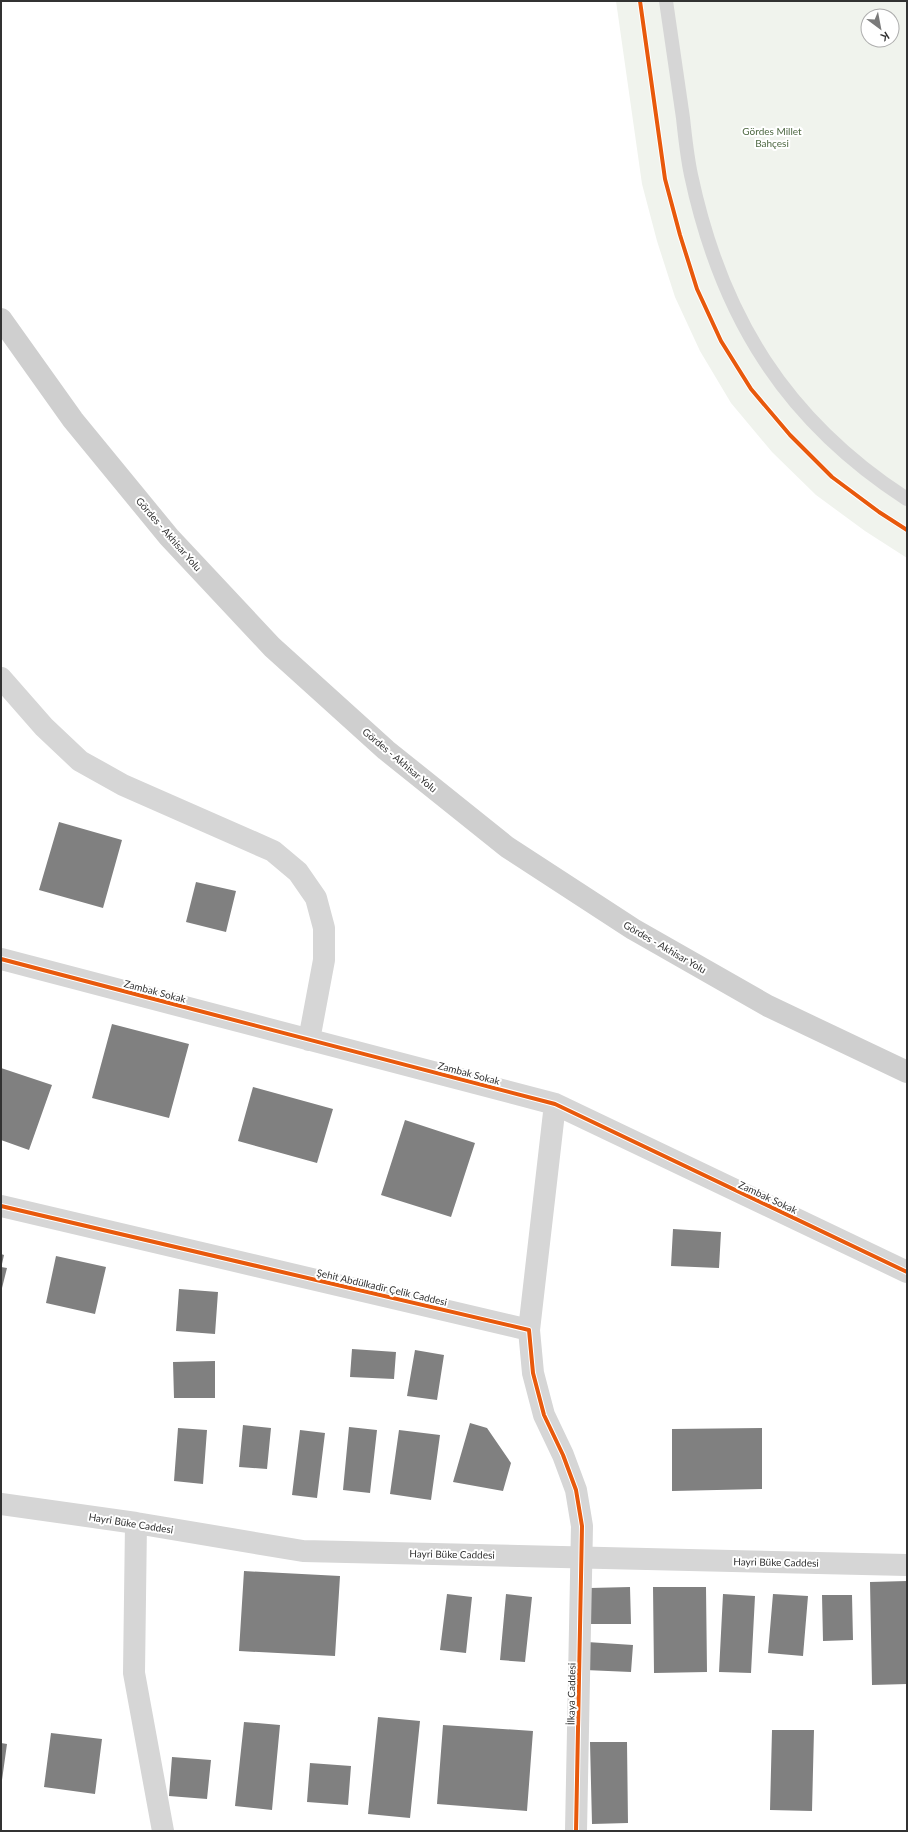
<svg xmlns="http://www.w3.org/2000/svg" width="908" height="1832" viewBox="0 0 908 1832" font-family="Lato,sans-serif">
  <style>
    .green { fill: #f0f3ed; fill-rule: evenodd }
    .building { fill: #808080 }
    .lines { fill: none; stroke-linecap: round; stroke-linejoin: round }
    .lane { stroke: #d6d6d6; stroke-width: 14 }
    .street { stroke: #d6d6d6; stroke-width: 22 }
    .secondary { stroke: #cfcfcf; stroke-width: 22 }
    .cycleway-casing { stroke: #fff; stroke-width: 6 }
    .cycleway { stroke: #e8590c; stroke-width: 4 }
    .labels { text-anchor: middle; stroke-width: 4; stroke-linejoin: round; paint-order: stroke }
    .park-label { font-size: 10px; fill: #4f6943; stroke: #fff }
    .street-label { font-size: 10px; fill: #323232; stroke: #fff }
  </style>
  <rect width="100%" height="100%" fill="#fff"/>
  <path class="green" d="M616,1H907V558L865,531L816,495L772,452L731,403L700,351L675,297L657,241L642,184ZM868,16H892V40H868Z"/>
  <path class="building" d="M59,822L122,840L103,908L39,890Z
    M196,882L236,891L226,932L186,922Z
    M112,1024L189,1044L169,1118L92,1098Z
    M1,1068L52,1085L29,1150L1,1140Z
    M253,1087L333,1109L317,1163L238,1141Z
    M405,1120L475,1143L451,1217L381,1195Z
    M673,1229L721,1232L719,1268L671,1266Z
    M1,1254L4,1255L2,1264H1Z
    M56,1256L106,1267L95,1314L46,1303Z
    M1,1267L7,1268L2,1288H1Z
    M179,1289L218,1292L215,1334L176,1331Z
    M352,1349L396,1352L394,1379L350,1377Z
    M415,1350L444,1355L437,1400L407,1396Z
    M215,1361V1398H174L173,1362Z
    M470,1423L487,1428L511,1463L503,1491L453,1482Z
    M243,1425L271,1428L267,1469L239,1467Z
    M349,1427L377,1430L370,1493L343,1490Z
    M178,1428L207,1430L203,1484L174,1481Z
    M762,1428V1489L672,1491V1429Z
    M300,1430L325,1433L317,1498L292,1495Z
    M399,1430L440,1435L431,1500L390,1494Z
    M244,1571L340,1576L335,1656L239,1651Z
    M907,1581V1684L872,1685L870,1582Z
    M630,1587L631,1624H590V1588Z
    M653,1587H706L707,1672L654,1673Z
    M447,1594L472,1597L466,1653L440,1650Z
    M506,1594L532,1597L525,1662L500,1660Z
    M723,1594L755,1596L751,1673L719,1672Z
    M773,1594L808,1596L803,1656L768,1653Z
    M822,1595H852L853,1640L823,1641Z
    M587,1642L633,1645L631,1672L585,1670Z
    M378,1717L420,1721L410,1818L368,1814Z
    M244,1722L280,1725L272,1810L235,1806Z
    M443,1725L533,1731L527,1811L437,1804Z
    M772,1730H814L812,1811L770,1810Z
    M51,1733L102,1739L95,1794L44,1787Z
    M590,1742H627L628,1823L592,1824Z
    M1,1743L7,1744L2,1780H1Z
    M172,1757L211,1760L207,1799L169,1796Z
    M310,1763L351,1766L348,1805L307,1802Z"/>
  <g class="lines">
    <path class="lane" d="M666,1C672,40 677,79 683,118C685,137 687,156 691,175C721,316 785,420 907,499"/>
    <path class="street" d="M1,678L44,727L80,761L123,785L273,851L298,872L316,898L324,928V960L309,1040
      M1,959L555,1104L907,1272
      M1,1206L529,1330L533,1373L544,1415L563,1455L576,1490L582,1526L576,1831
      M529,1330L555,1104
      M1,1504L136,1523L303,1551L907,1565
      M136,1523L134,1673L163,1831"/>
    <path class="secondary" d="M1,319L73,420L169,537L272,647L386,750L507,847L633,929L768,1006L907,1072"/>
    <g class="cycleway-casing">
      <path id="cycleway" d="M640,1L665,179L680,235L697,289L721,341L751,389L790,435L832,477L879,512L907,530
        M1,959L555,1104L907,1272
        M1,1206L529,1330L533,1373L544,1415L563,1455L576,1490L582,1526L576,1831"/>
    </g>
    <use href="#cycleway" class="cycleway"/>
  </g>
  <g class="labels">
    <g class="park-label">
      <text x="772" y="135">Gördes Millet<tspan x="772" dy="12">Bahçesi</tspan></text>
    </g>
    <g class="street-label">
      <text transform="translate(169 534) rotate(49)" y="4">Gördes - Akhisar Yolu</text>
      <text transform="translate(400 760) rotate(40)" y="4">Gördes - Akhisar Yolu</text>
      <text transform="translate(665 947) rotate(30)" y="4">Gördes - Akhisar Yolu</text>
      <text transform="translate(155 991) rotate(15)" y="4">Zambak Sokak</text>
      <text transform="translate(469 1073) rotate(15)" y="4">Zambak Sokak</text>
      <text transform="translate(768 1197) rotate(25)" y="4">Zambak Sokak</text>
      <text transform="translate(382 1287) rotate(13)" y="4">Şehit Abdülkadir Çelik Caddesi</text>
      <text transform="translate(131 1523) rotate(9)" y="4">Hayri Büke Caddesi</text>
      <text transform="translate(452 1554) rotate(1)" y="4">Hayri Büke Caddesi</text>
      <text transform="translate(776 1562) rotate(1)" y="4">Hayri Büke Caddesi</text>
      <text transform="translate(571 1694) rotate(-89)" y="4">İlkaya Caddesi</text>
    </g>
  </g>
  <rect width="908" height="1832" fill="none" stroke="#323232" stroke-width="4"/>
  <g transform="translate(880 28) rotate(148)"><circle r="19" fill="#ffffff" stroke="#adadad"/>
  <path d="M0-3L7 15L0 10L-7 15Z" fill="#7a7a7a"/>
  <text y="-6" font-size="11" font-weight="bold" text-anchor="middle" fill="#323232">K</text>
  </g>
</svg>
